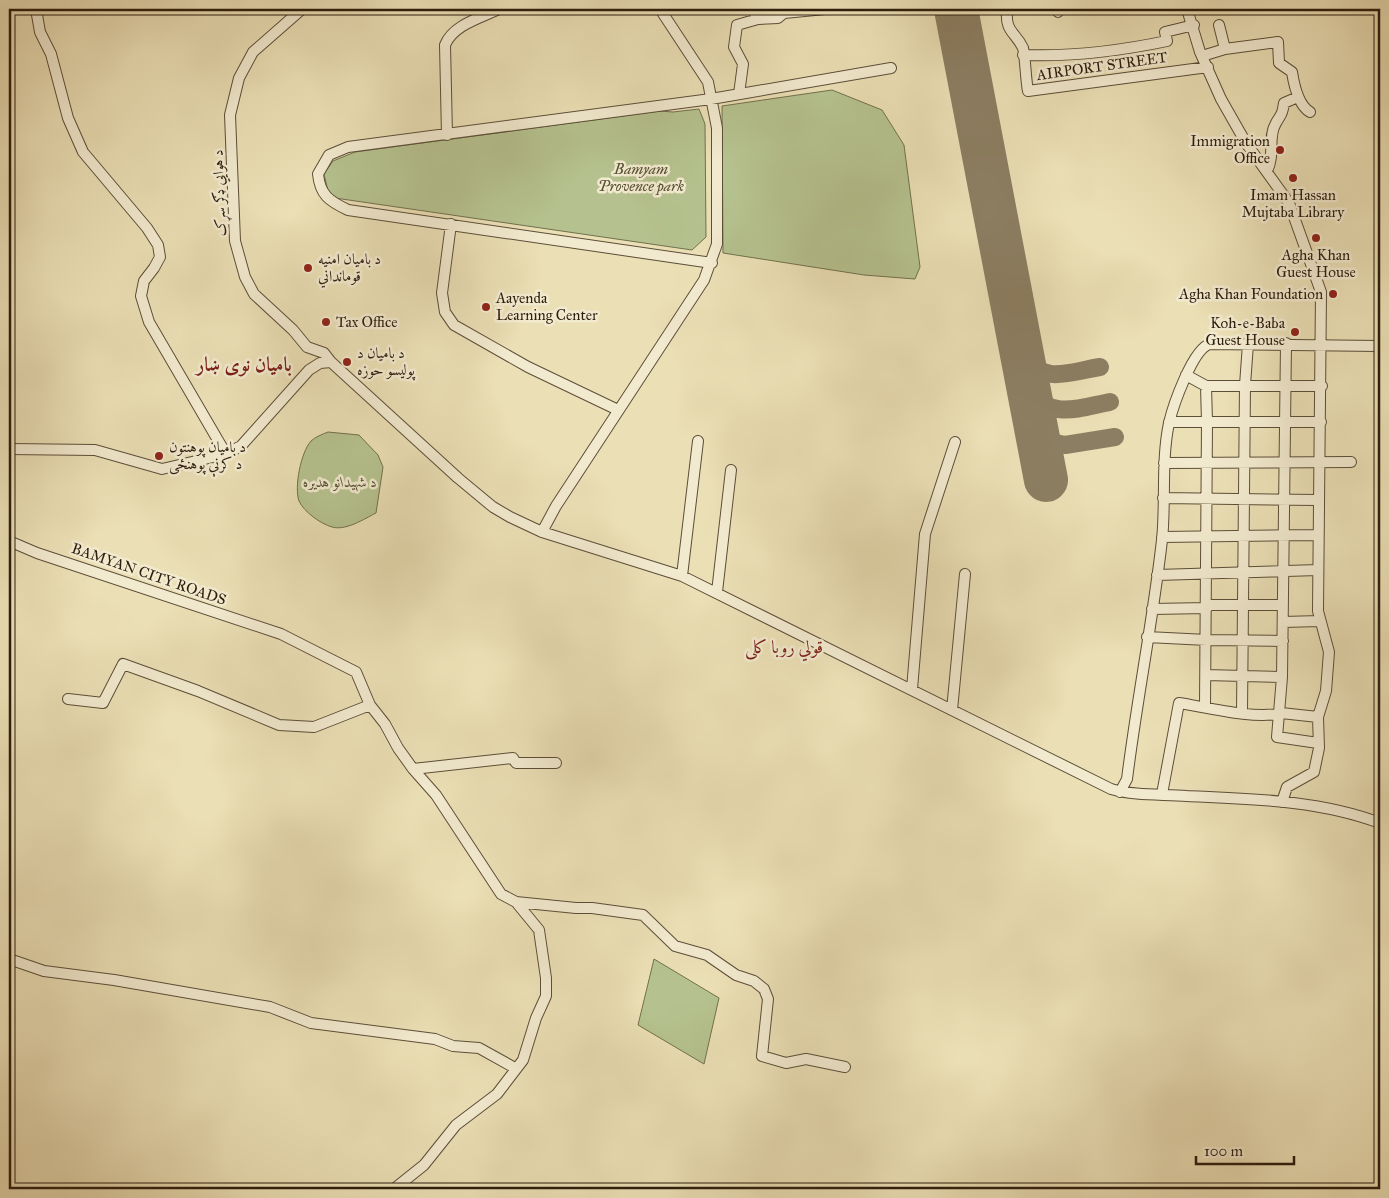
<svg xmlns="http://www.w3.org/2000/svg" width="1389" height="1198" viewBox="0 0 1389 1198" font-family="'IM FELL Great Primer',Amiri,serif">
  <style>
    .green { fill: #b5c28f; stroke: #71704e }
    .lines { fill: none; stroke-linecap: round; stroke-linejoin: round }
    .taxiway { stroke: #8c7e62; stroke-width: 18 }
    .runway { stroke: #8c7e62; stroke-width: 44 }
    .minor-casing { stroke: #5c4e38; stroke-width: 12 }
    .minor { stroke: #f2eacf; stroke-width: 10 }
    .poi-dot { fill: #8f2418; stroke: #f2eacf; stroke-width: 2 }
    .labels { text-anchor: middle; stroke-width: 5; stroke-linejoin: round; paint-order: stroke }
    .street-label { font-size: 15px; fill: #2d1d0e; stroke: #f2eacf }
    .poi-label { font-size: 15px; fill: #2d1d0e; stroke: #f2eacf; text-anchor: start }
    .park-label { font-size: 15px; font-style: italic; fill: #564f35; stroke: #f2eacf }
    .quarter-label { font-size: 18px; fill: #7a1f14; stroke: #f2eacf }
    .district-label { font-size: 20px; font-weight: bold; fill: #7a1f14; stroke: #f2eacf }
  </style>
  <rect width="100%" height="100%" fill="#ebdfb5"/>
  <filter id="stains"><feTurbulence type="fractalNoise" baseFrequency=".004" numOctaves="4"/><feColorMatrix values="0 0 0 0 .2 0 0 0 0 .09 0 0 0 0 .02 0 0 0 .5 -.17"/></filter>
  <radialGradient id="worn" r=".72"><stop offset=".6" stop-color="#630" stop-opacity="0"/><stop offset="1" stop-color="#630" stop-opacity=".3"/></radialGradient>
  <path class="green" d="M832,90L882,110L904,145L920,267L915,279L864,275L723,253L722,106Z
    M699,109L705,124L706,237L692,250L335,198L328,191L324,174L333,161L355,152L660,111L673,112Z
    M328,432L359,435L378,455L383,467L376,513C364,519 346,531 332,527C321,524 304,512 299,501C294,487 301,452 311,441C315,437 323,434 328,432Z
    M654,959L719,998L704,1064L638,1025Z"/>
  <g class="lines">
    <path class="taxiway" d="M1022,356C1044,385 1069,372 1100,367
      M1029,391C1051,420 1079,408 1110,402
      M1036,424L1051,442L1065,445L1115,437"/>
    <path class="runway" d="M956,9L1046,480"/>
    <g class="minor-casing">
      <path id="minor" d="M36,9L40,32L51,54L68,118L83,152L147,228L158,245L160,257L154,268L144,281L141,296L149,322L226,454
        M302,9L253,52L239,78L230,115L235,241L245,277L254,294L293,330L307,347L324,353L331,362
        M1007,9C1005,33 1015,31 1023,48C1025,54 1026,83 1028,91L1208,67
        M1058,9V12
        M1187,9L1200,52L1221,99L1246,143L1289,203L1321,292L1318,611L1329,652L1326,691L1318,717L1319,748L1314,772L1287,787L1282,802
        M758,19L778,18L784,13L825,9
        M1219,25L1225,49
        M1023,55C1073,57 1119,51 1167,41L1165,32L1194,25
        M1202,56L1225,49L1278,42L1279,63L1292,72C1294,85 1298,105 1310,112
        M739,94L743,64L734,47L737,25L758,19L752,9
        M447,135L445,45C453,25 480,18 499,9
        M1267,171C1275,156 1268,137 1275,125C1280,114 1282,118 1284,103L1298,97
        M451,224L442,293L445,312L454,325L528,367L618,410
        M712,263L348,210C329,201 320,195 318,174L329,155L348,147L711,99L891,68
        M1286,343L1282,677L1277,737L1318,743
        M1186,375L1206,386H1322
        M1169,422H1321
        M9,449L95,450L162,469L226,454L241,446L309,370L320,363L331,362L458,478L493,507L510,517L542,532L682,576L1111,789C1135,796 1162,794 1187,796C1252,799 1319,800 1380,823
        M1164,463L1351,462
        M1163,498L1318,500
        M542,532L556,506L704,280L717,244V128L708,82L660,9
        M1162,537L1318,535
        M9,541L37,553L281,634L356,672L370,705L385,724L398,748L413,769L436,795L501,894L516,902L576,908H592L643,915L675,946L707,955L736,975L754,981L764,989L768,999L762,1056L786,1063L806,1059L845,1067
        M1157,575L1318,570
        M682,576L698,441
        M717,592L731,470
        M1207,605H1283
        M1152,609L1207,608
        M1283,622L1320,621
        M1147,637L1207,640L1283,641
        M1206,675L1282,677
        M912,689L925,534L955,442
        M68,699L103,703L123,664L198,691L279,725L314,727L370,705
        M1205,707L1207,422L1206,386
        M952,710L965,574
        M1242,713L1245,385L1248,344
        M413,769L513,758L516,763H556
        M1120,792L1127,779C1137,699 1153,620 1162,540C1166,501 1161,461 1169,423C1173,406 1193,348 1210,344L1380,346
        M1162,794L1179,703C1205,707 1256,720 1281,713L1318,717
        M9,959L44,971L114,980L270,1007L311,1023L435,1039L453,1046L479,1048L515,1068
        M394,1189L424,1165L456,1125L497,1094L523,1060L536,1018L546,996V978L539,930L516,902"/>
    </g>
    <use href="#minor" class="minor"/>
  </g>
  <g class="poi-dot">
    <circle cx="1280" cy="150" r="5"/>
    <circle cx="1293" cy="178" r="5"/>
    <circle cx="1316" cy="238" r="5"/>
    <circle cx="308" cy="268" r="5"/>
    <circle cx="1333" cy="294" r="5"/>
    <circle cx="486" cy="307" r="5"/>
    <circle cx="326" cy="322" r="5"/>
    <circle cx="1295" cy="332" r="5"/>
    <circle cx="347" cy="362" r="5"/>
    <circle cx="159" cy="456" r="5"/>
  </g>
  <g class="labels">
    <g class="street-label">
      <text transform="translate(1102 66) rotate(-8)" y="5">AIRPORT STREET</text>
      <text transform="translate(219 193) rotate(-92)" y="5">د هوايي ډګر سړک</text>
      <text transform="translate(149 574) rotate(19)" y="5">BAMYAN CITY ROADS</text>
    </g>
    <g class="poi-label">
      <text x="1270" y="146" text-anchor="end">Immigration<tspan x="1270" dy="17">Office</tspan></text>
      <text x="1293" y="200" text-anchor="middle">Imam Hassan<tspan x="1293" dy="17">Mujtaba Library</tspan></text>
      <text x="1316" y="260" text-anchor="middle">Agha Khan<tspan x="1316" dy="17">Guest House</tspan></text>
      <text x="318" y="264">د بامیان امنیه<tspan x="318" dy="17">قومانداني</tspan></text>
      <text x="1323" y="299" text-anchor="end">Agha Khan Foundation</text>
      <text x="496" y="303">Aayenda<tspan x="496" dy="17">Learning Center</tspan></text>
      <text x="336" y="327">Tax Office</text>
      <text x="1285" y="328" text-anchor="end">Koh-e-Baba<tspan x="1285" dy="17">Guest House</tspan></text>
      <text x="357" y="358">د بامیان د<tspan x="357" dy="17">پولیسو حوزه</tspan></text>
      <text x="169" y="452">د بامیان پوهنتون<tspan x="169" dy="17">د کرنې پوهنځی</tspan></text>
    </g>
    <g class="park-label">
      <text x="641" y="174">Bamyam<tspan x="641" dy="17">Provence park</tspan></text>
      <text x="340" y="487">د شهیدانو هدیره</text>
    </g>
    <g class="quarter-label">
      <text x="784" y="653">قولي روبا کلی</text>
    </g>
    <g class="district-label">
      <text x="244" y="371">باميان نوی ښار</text>
    </g>
  </g>
  <rect width="1389" height="1198" fill="none" stroke="#ebdfb5" stroke-width="30"/>
  <rect x="10" y="10" width="1369" height="1178" fill="none" stroke="#2d1d0e" stroke-width="2.5"/>
  <rect x="15" y="15" width="1359" height="1168" fill="none" stroke="#2d1d0e"/>
  <path d="M1196 1156v8h98v-8" fill="none" stroke="#2d1d0e" stroke-width="2.5"/>
  <text x="1204" y="1156" font-size="15" fill="#2d1d0e" stroke="#f2eacf" stroke-width="4" paint-order="stroke">100 m</text>
  <rect width="100%" height="100%" filter="url(#stains)"/>
  <rect width="100%" height="100%" fill="url(#worn)"/>
</svg>
